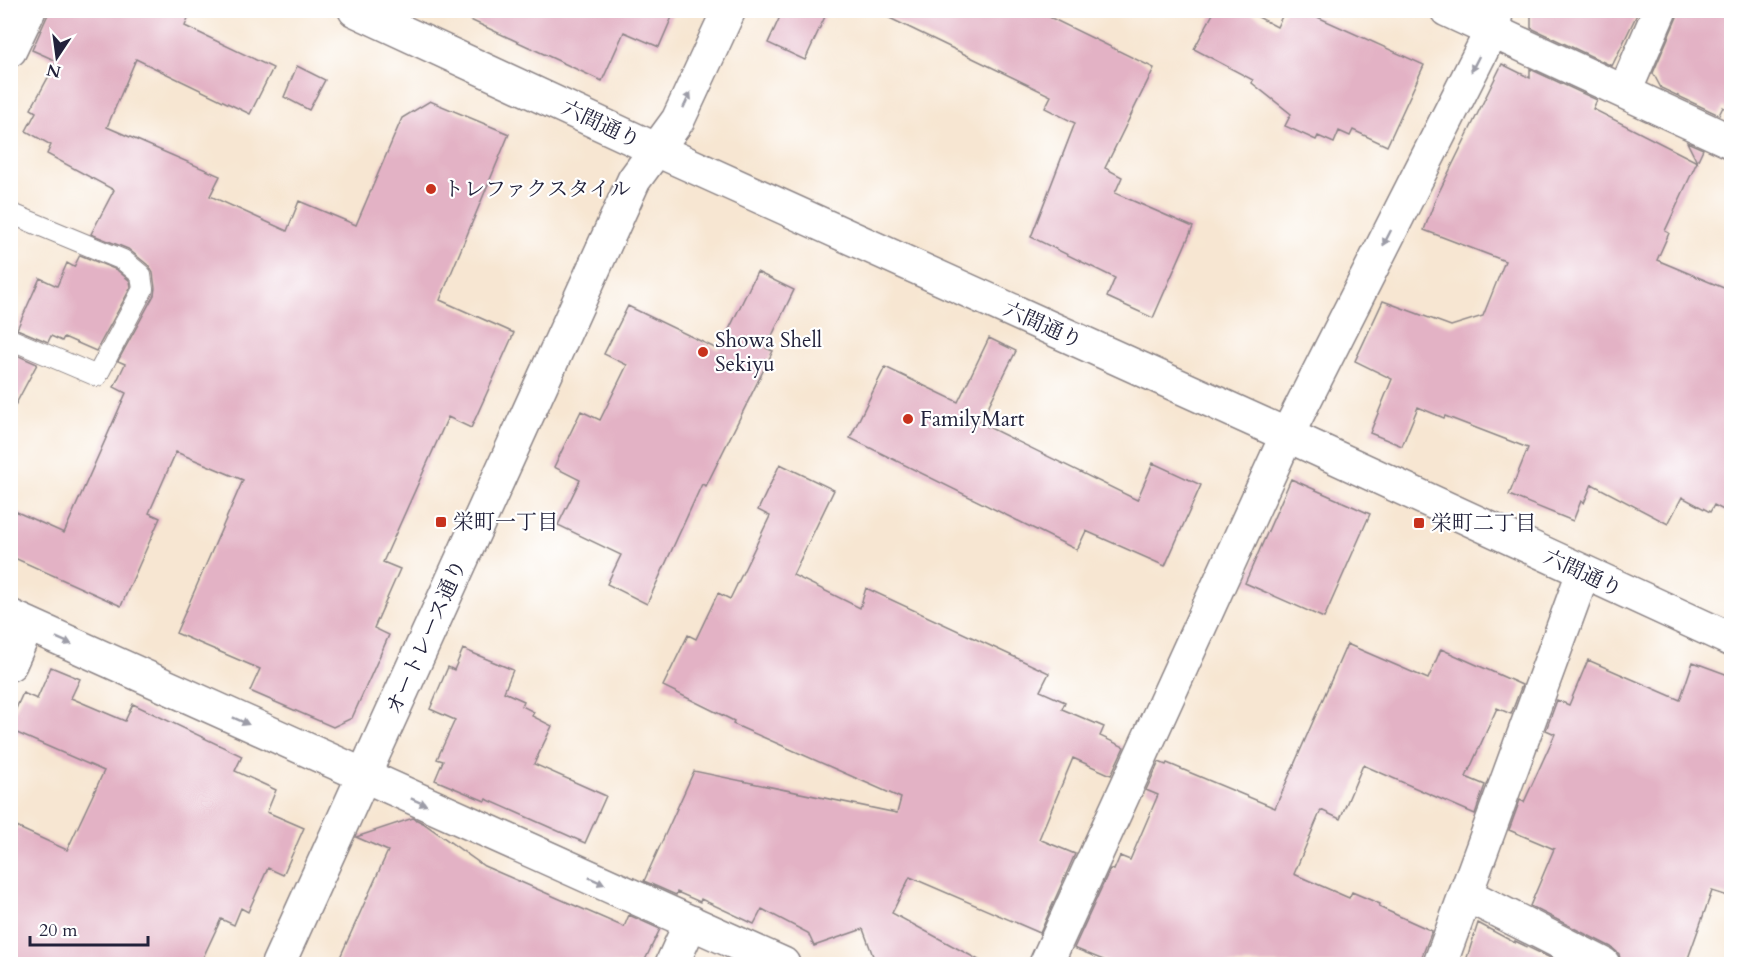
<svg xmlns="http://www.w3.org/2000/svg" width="1742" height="975" viewBox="0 0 1742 975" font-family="Cardo,'Noto Serif JP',serif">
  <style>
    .building { fill: #e3b2c5 }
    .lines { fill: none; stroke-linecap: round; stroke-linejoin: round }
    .lane-casing { stroke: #8c8486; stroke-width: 22 }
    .street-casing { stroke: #8c8486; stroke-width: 36 }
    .secondary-casing { stroke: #8c8486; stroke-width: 36 }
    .lane { stroke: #fff; stroke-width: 20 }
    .street { stroke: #fff; stroke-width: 33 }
    .secondary { stroke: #fff; stroke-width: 33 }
    .oneway { fill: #9c9ca7 }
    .poi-dot { fill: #c8321e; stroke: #fff; stroke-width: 2 }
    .labels { text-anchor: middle; stroke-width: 4.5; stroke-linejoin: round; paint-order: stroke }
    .street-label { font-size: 21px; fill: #22223b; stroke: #fff }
    .poi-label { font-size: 21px; fill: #22223b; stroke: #fff; text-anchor: start }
  </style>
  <rect width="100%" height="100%" fill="#fff"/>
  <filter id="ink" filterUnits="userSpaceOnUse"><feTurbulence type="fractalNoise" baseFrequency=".0167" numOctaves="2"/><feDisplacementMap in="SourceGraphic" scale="12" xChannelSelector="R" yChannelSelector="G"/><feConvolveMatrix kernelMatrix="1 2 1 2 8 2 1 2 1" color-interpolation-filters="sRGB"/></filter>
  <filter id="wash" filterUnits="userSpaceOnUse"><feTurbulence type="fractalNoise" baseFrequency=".008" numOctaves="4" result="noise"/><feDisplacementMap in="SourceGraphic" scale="24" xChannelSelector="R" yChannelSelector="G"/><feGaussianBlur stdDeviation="1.35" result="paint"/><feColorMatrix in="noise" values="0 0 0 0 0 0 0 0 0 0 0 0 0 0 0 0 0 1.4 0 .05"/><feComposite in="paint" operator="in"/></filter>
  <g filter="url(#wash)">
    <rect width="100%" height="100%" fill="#f7e6d2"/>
    <g id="blocks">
      <path class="building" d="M50,10H191L185,26L273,68L250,114L136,59L107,127L220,176L210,196L287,231L299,201L356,225L402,118L430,101L509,134L440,300L514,333L471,428L448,417L383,562L400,569L374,628L389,635L352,718L333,727L250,691L260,669L176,633L243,480L176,452L149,513L160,518L121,606L10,556V509L64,533L126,393L114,387L125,364L118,361L154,295L155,288L153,273L149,266L128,249L91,234L114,190L47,154L51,145L26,131L36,112L31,109L57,61L32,50Z
        M449,10H675L659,47L624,32L602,81Z
        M783,10H828L805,60L768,43Z
        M873,10H1035L1154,68L1105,168L1122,177L1115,193L1193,227L1153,318L1107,297L1115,278L1031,237L1075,123L1045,108L1051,96Z
        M1215,10H1245L1277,27L1285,10H1302L1424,65L1387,146L1353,130L1350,136L1339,131L1334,143L1318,136L1316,140L1285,126L1291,114L1252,83L1253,80L1194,49Z
        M1531,10H1639L1612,66L1531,28Z
        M1678,10H1731V112L1723,107L1719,115L1661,88L1653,73L1677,17Z
        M1502,64L1530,78V69L1597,100L1593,109L1697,162L1687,142L1703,149L1665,231L1669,233L1657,260L1731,291V514L1714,505L1710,512L1682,497L1668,524L1592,484L1584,503L1581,501L1573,521L1509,495L1528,448L1445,416L1444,418L1418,407L1402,446L1370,433L1392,379L1355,361L1383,301L1451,326L1483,316L1505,261L1424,230L1436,198Z
        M297,66L325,80L309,110L284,97Z
        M80,255L117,270L130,281L131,287L96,351L64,337L62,341L51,336L48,342L17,329L40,278L57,286L67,263L74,267Z
        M757,272L794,290L766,348L773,351L706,486L702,484L647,604L607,584L621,555L558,525L580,480L554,467L581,411L600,420L627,365L604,354L628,306L719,350Z
        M989,338L1016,351L980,423L1137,500L1153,463L1201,485L1165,566L1086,531L1077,550L850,438L885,367L958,402Z
        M10,352L37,364L10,415Z
        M780,464L834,490L793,575L860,608L866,588L1049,673L1040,691L1065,702L1062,709L1104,727L1100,736L1124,747L1111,775L1073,758L1039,839L1075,854L1040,933L910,877L892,913L986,964H876L863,929L814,946L808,933L762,909L754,924L701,899L700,902L677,892L676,895L644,881L694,771L897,813L901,798L733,724L734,721L663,686L688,635L696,639L718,593L730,599L770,516L758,510Z
        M1291,479L1370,514L1324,618L1245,583Z
        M1347,644L1428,679L1441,649L1522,685L1511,714L1497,708L1466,777L1485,785L1475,814L1363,765L1340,819L1321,810L1294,874L1349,898L1352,892L1380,904L1379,907L1432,931L1419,964H1113L1074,948L1110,869L1114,870L1120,856L1130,860L1158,795L1146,790L1159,762L1166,765L1167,763L1275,808Z
        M463,649L513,670L504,692L524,701L522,706L534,712L532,716L552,726L534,764L606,796L585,843L486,799L485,801L435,780L443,761L437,759L455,720L430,709L448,667L454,670Z
        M1588,660L1680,700L1693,662L1731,676V897L1712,891L1686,964H1621L1619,954L1611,947L1530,906L1554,849L1509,830L1520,800L1524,802L1555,734L1546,730L1557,700L1569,705Z
        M51,667L80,679L71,698L125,721L133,704L242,756L235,771L276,790L267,812L304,828L283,875L268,868L248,912L241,908L234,925L221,919L200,964H10V824L67,850L104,771L10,730V722L23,693L37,699Z
        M413,818L423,823L484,866L624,927L629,915L660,929L643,964H337L388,851L356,837Z
        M1478,923L1515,943V941L1563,964H1465Z"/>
    </g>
  </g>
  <g filter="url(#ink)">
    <use href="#blocks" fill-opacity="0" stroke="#8c8486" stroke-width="1.5"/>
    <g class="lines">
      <g class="lane-casing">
        <path id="lane" d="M10,213L123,260L141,275L143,289L97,376L10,339"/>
      </g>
      <g class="street-casing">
        <path id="street" d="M1447,10L1732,142
          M10,50L29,10
          M1625,91L1660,10
          M10,616L783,964
          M10,664L28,624
          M1467,895L1603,964
          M672,964L691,922
          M1046,964L1287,435L1492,30L1497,10
          M1440,964L1583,573"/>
      </g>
      <g class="secondary-casing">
        <path id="secondary" d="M355,10L657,150L1287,435L1732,640
          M278,964L634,180L678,120L729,10"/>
      </g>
      <use href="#lane" class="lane"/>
      <use href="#street" class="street"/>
      <use href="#secondary" class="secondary"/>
    </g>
    <defs><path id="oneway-solid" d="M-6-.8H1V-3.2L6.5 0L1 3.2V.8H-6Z" transform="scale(1.5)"/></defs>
    <g class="oneway">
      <use href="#oneway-solid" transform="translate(1475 64) rotate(117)"/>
      <use href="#oneway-solid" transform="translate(687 100) rotate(-65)"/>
      <use href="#oneway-solid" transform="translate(1387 238) rotate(117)"/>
      <use href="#oneway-solid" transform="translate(64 641) rotate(24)"/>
      <use href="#oneway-solid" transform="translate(241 721) rotate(24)"/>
      <use href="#oneway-solid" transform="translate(419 802) rotate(24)"/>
      <use href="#oneway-solid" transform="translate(597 881) rotate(24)"/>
    </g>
  </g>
  <g class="poi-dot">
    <circle cx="431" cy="189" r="6"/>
    <circle cx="703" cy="352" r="6"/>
    <circle cx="908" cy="419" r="6"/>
    <rect x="435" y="516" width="12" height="12" rx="3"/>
    <rect x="1413" y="517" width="12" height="12" rx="3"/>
  </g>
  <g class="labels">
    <g class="street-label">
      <text transform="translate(601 124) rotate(25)" y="7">六間通り</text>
      <text transform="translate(1043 325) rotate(24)" y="7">六間通り</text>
      <text transform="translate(1583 573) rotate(25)" y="7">六間通り</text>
      <text transform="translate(426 637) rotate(-66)" y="7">オートレース通り</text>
    </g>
    <g class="poi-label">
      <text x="443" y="196">トレファクスタイル</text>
      <text x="715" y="347">Showa Shell<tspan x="715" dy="24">Sekiyu</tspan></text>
      <text x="920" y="426">FamilyMart</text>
      <text x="453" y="529">栄町一丁目</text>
      <text x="1431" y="530">栄町二丁目</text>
    </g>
  </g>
  <rect width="1742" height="975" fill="none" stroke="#fff" stroke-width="36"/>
  <g transform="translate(57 57) rotate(193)" stroke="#ffffff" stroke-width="4.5" paint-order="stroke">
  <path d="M0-4.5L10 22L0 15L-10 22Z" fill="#22223b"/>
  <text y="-9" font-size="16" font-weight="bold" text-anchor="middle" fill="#22223b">N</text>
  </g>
  <path d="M30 936v9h118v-9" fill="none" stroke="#22223b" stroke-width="3"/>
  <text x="39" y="936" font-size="18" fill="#22223b" stroke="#ffffff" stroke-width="4.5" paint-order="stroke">20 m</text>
</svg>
